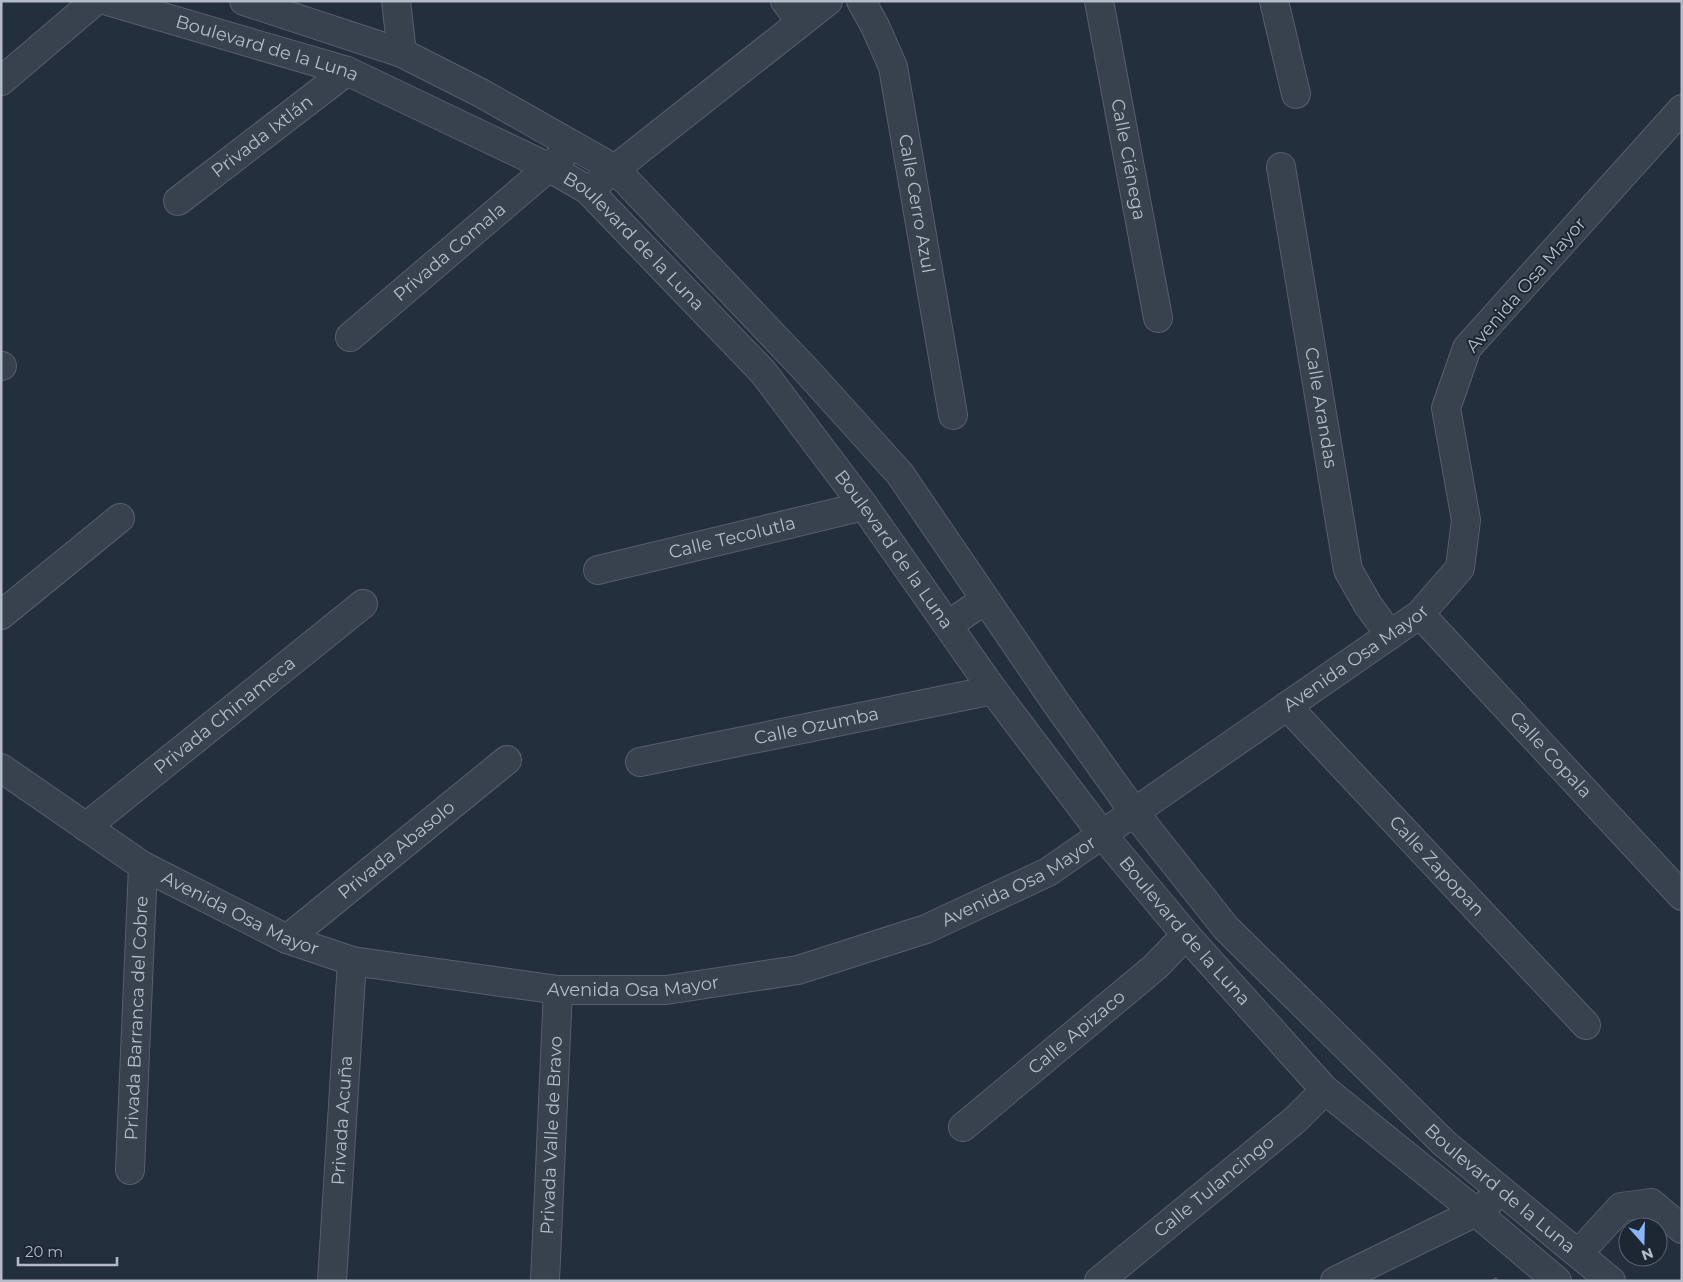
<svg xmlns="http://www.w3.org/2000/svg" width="1683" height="1282" viewBox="0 0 1683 1282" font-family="Montserrat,sans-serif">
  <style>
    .building { fill: #455162; stroke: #1f2835 }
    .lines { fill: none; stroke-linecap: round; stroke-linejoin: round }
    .minor-casing { stroke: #565f6c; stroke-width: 30 }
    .minor { stroke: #38414e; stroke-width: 28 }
    .labels { text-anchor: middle; stroke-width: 4; stroke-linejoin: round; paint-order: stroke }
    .street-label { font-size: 18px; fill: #b4bcc9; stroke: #1d2633 }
  </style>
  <rect width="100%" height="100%" fill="#242f3e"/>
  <path class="building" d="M1496,1276L1500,1281H1489Z"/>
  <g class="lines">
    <g class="minor-casing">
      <g id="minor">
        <path id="s1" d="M108,1L347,71L550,168L588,190L763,372L864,506L993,690L1102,834L1186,935L1325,1090L1476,1212L1557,1281"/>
        <path id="s2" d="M244,1L402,53L481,93L615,169L807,371L900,474L1054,700L1134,812L1226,928L1445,1144L1611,1281"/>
        <path d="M396,1L402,53"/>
        <path d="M785,1L801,22"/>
        <path id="s3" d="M861,1L875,26L893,67L953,415"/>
        <path id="s4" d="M1099,1L1158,318"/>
        <path d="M1274,1L1296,94"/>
        <path d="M1,81L95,1"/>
        <path id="s5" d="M1281,167L1348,570L1368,605L1390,635"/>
        <path d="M601,180L828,1"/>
        <path id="s6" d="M178,201L347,71"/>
        <path id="s7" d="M350,337L562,156"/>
        <path d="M1,366H2"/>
        <path id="s8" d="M598,570L864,506"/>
        <path id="s9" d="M1420,614L1682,896"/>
        <path d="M1,615L120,518"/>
        <path d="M948,625L985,600"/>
        <path id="s10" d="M1287,706L1586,1025"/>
        <path id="s11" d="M640,762L993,690"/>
        <path id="s12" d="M1,768L143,866L287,939L352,961L558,990H666L798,970L926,929L1048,872L1420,614L1460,568L1466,520L1446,408L1467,348L1682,109"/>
        <path id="s13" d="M86,827L363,604"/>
        <path id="s14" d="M287,939L507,760"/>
        <path id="s15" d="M963,1127L1155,967L1186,935"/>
        <path id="s16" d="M130,1170L143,866"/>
        <path d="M1579,1253L1621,1207L1651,1203L1682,1229"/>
        <path id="s17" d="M332,1281L352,961"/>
        <path id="s18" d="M545,1281L558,990"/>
        <path id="s19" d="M1099,1281L1295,1120L1325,1090"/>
        <path d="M1335,1281L1476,1212L1489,1202"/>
      </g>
    </g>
    <use href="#minor" class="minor"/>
  </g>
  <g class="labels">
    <g class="street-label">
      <text dy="6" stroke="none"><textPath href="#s1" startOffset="166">Boulevard de la Luna</textPath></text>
      <text dy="6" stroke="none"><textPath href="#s6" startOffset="106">Privada Ixtlán</textPath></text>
      <text dy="6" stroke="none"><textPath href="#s4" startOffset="161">Calle Ciénega</textPath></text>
      <text dy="6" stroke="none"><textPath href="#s3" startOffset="212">Calle Cerro Azul</textPath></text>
      <text dy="6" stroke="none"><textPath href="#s1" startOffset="586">Boulevard de la Luna</textPath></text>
      <text dy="6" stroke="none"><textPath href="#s7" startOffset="131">Privada Comala</textPath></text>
      <text transform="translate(1526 285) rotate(-49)" y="6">Avenida Osa Mayor</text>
      <text dy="6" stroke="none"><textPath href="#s5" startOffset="244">Calle Arandas</textPath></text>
      <text dy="6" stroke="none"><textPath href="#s8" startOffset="138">Calle Tecolutla</textPath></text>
      <text dy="6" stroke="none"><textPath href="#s1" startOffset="991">Boulevard de la Luna</textPath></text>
      <text dy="6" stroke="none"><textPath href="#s12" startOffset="1496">Avenida Osa Mayor</textPath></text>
      <text dy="6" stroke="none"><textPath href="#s13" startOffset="178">Privada Chinameca</textPath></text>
      <text dy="6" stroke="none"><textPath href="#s11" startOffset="180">Calle Ozumba</textPath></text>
      <text dy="6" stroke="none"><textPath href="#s9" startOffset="192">Calle Copala</textPath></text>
      <text dy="6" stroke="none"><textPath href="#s14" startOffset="141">Privada Abasolo</textPath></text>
      <text dy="6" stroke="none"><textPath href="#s10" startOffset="219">Calle Zapopan</textPath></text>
      <text dy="6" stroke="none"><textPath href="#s12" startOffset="1091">Avenida Osa Mayor</textPath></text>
      <text dy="6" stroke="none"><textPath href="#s12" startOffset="281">Avenida Osa Mayor</textPath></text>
      <text dy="6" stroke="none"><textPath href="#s1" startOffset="1471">Boulevard de la Luna</textPath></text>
      <text dy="6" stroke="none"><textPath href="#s12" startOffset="686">Avenida Osa Mayor</textPath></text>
      <text dy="6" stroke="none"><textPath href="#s16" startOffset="152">Privada Barranca del Cobre</textPath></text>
      <text dy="6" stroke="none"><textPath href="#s15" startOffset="148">Calle Apizaco</textPath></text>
      <text dy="6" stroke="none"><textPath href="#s17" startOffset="161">Privada Acuña</textPath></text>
      <text dy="6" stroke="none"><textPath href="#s18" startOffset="146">Privada Valle de Bravo</textPath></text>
      <text dy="6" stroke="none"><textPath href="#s19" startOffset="149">Calle Tulancingo</textPath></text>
      <text dy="6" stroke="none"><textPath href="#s2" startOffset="1764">Boulevard de la Luna</textPath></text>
    </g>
  </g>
  <rect width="1683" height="1282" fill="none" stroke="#b4bcc9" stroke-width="5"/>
  <g transform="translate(1643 1242) rotate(160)"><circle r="24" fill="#1d2633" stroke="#59626f"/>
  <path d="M0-4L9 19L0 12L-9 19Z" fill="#8ab4f8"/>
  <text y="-8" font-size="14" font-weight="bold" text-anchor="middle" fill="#b4bcc9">N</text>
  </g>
  <path d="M18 1257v8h99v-8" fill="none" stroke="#b4bcc9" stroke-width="2.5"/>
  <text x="25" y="1257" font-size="15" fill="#b4bcc9" stroke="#1d2633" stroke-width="4" paint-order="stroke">20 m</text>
</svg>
